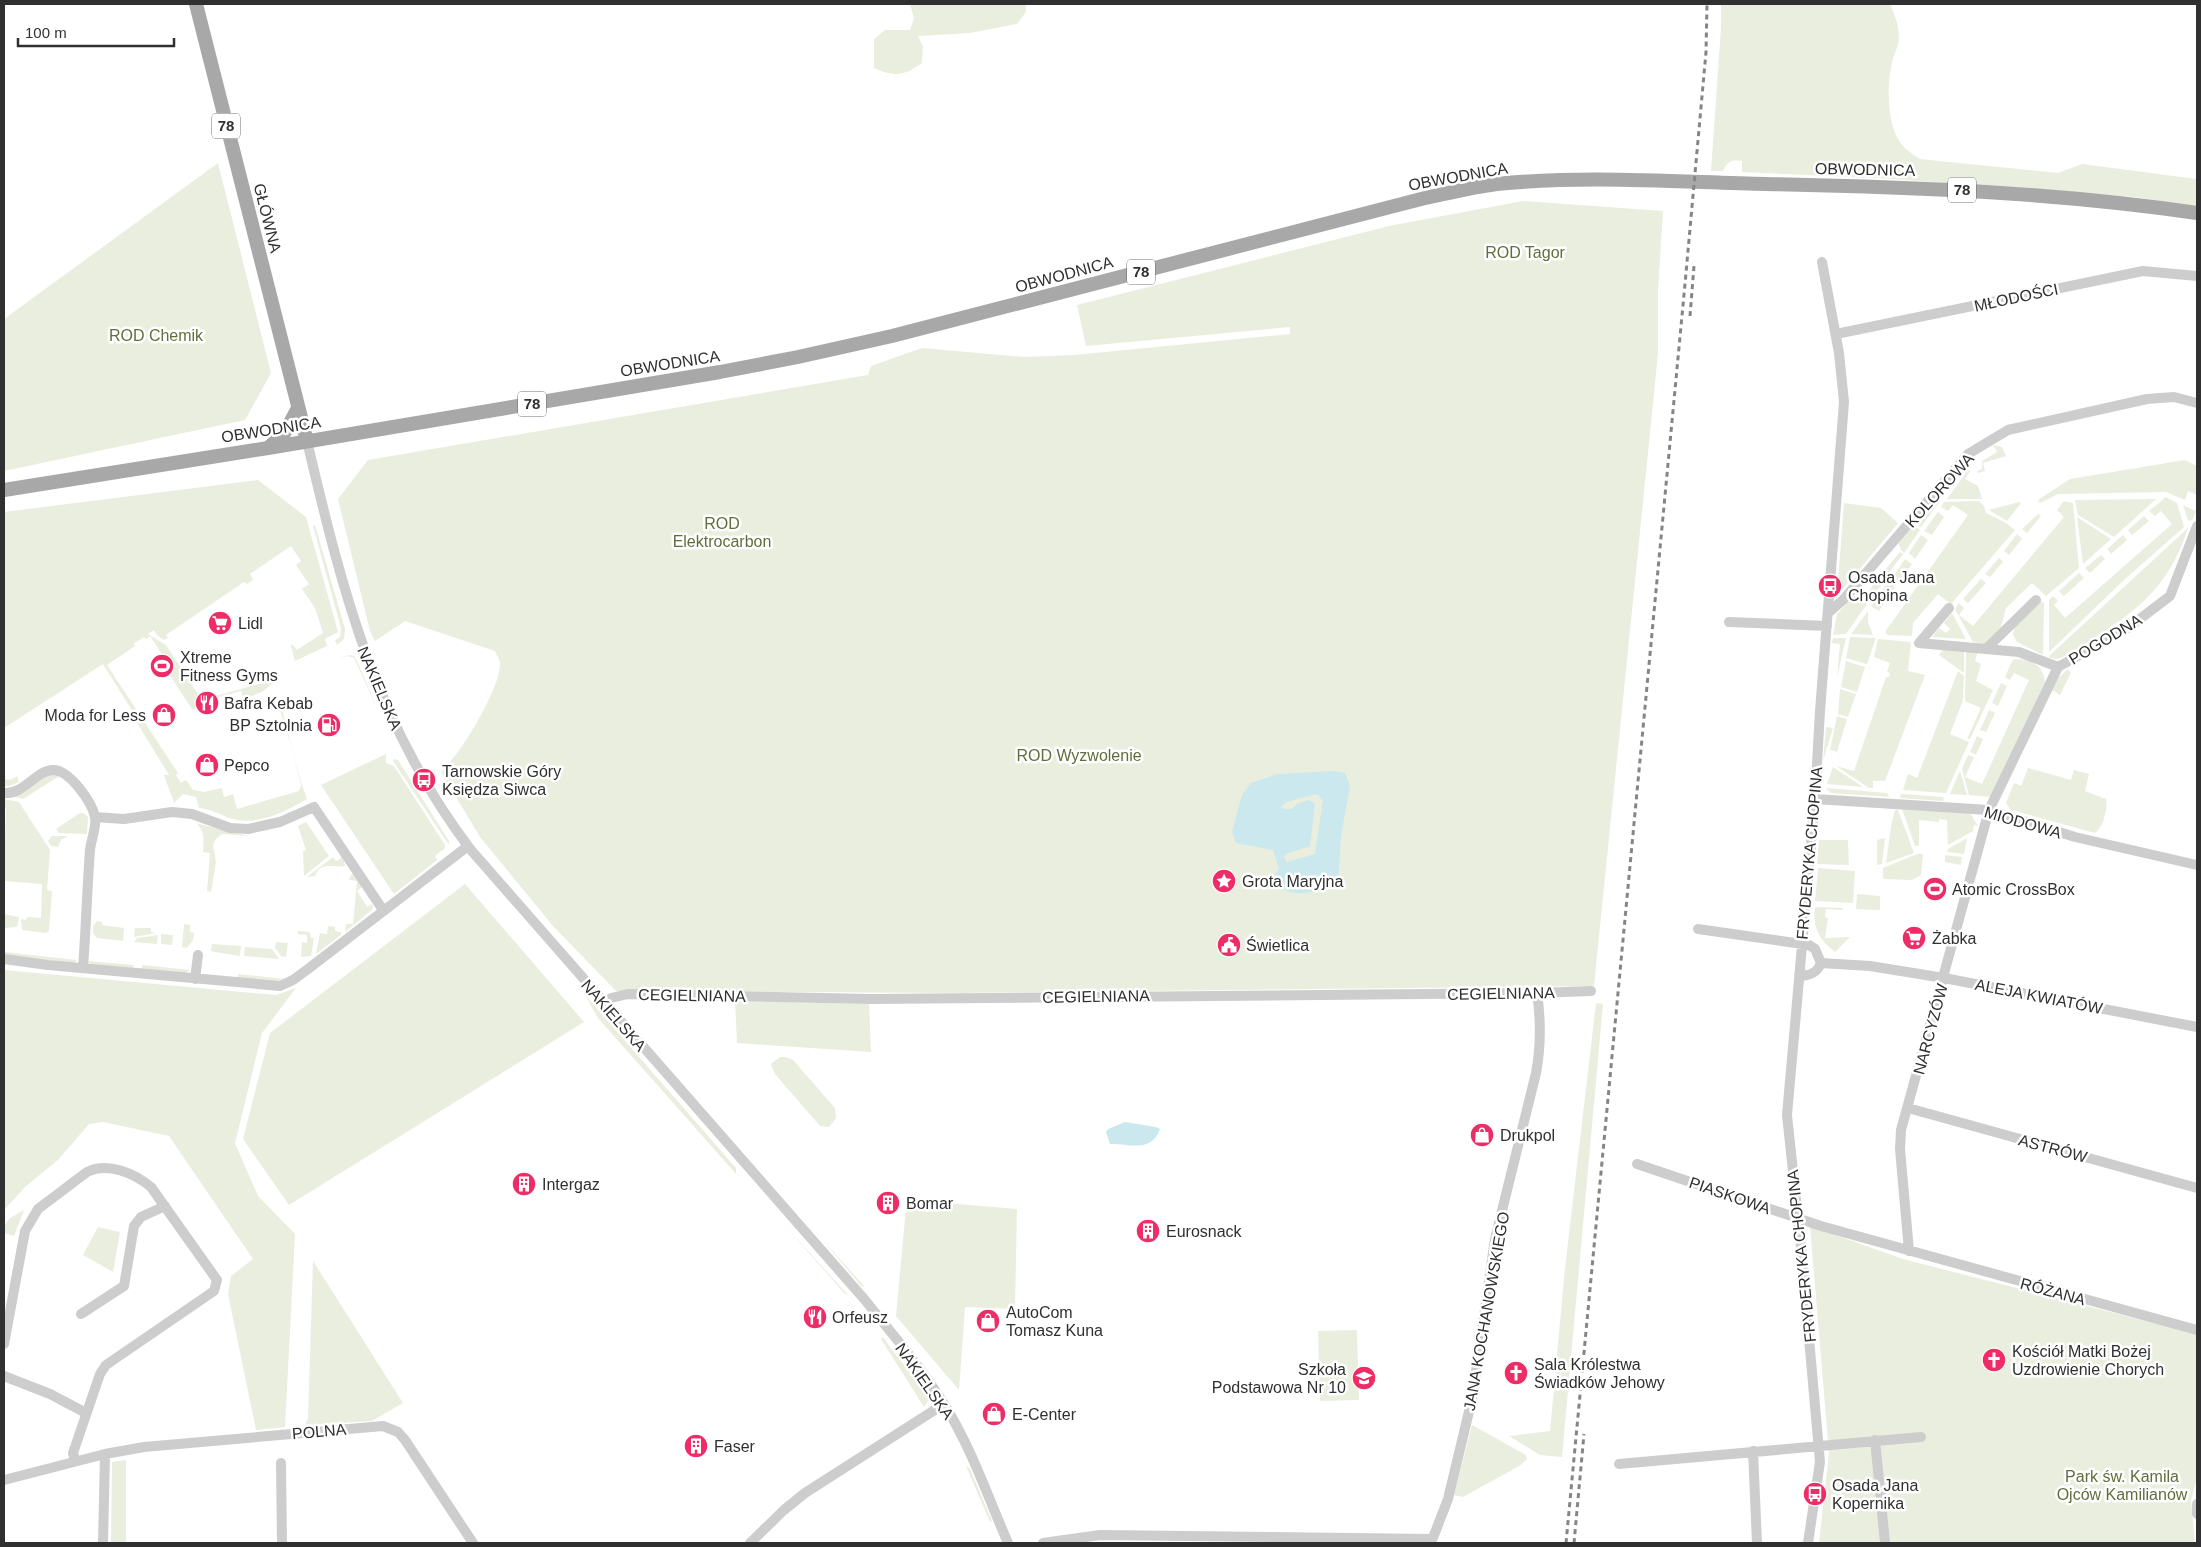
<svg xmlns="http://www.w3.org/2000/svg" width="2201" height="1547" viewBox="0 0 2201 1547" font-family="Helvetica,sans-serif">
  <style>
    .green { fill: #eaeede }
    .water { fill: #cae8ee; fill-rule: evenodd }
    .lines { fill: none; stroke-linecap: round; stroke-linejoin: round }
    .minor { stroke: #cdcdcd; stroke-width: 10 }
    .major { stroke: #a8a8a8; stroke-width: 14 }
    .rail { stroke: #858585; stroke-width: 3; stroke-dasharray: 5 4; stroke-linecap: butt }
    .labels { text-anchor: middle; stroke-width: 5; stroke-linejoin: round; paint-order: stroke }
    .shield { fill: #fff; stroke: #6e6e6e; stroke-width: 1 }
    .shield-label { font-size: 15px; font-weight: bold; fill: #303030 }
    .street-label { font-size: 16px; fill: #303030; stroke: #fff }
    .park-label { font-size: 16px; fill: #5f6f3b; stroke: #fff }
    .poi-label { font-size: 16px; fill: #303030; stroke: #fff; text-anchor: start }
  </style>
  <rect width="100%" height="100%" fill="#fff"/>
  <path class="green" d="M910,4H1026V12L1017,24L970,33L918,36L923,47L922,63C904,76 894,77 874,68V39L885,30H910L914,18Z
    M1721,4H1890C1894,13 1899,26 1899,37C1899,47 1892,57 1891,67C1887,89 1887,126 1902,145C1907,151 1914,155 1920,159L2058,173L2082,164L2197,179V207L2135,197L1892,179L1742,172V161C1732,160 1728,160 1723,171H1711L1721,28Z
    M218,163L271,373L245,420L4,471V319Z
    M1523,201L1663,211L1658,290V354L1594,986L960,993L616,991L553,926L480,837L441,772C460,755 498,692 500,666C501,661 497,656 495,651L405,621L375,641L370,631L338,499L368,460L868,375L871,366L922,348L1025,357L1074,355L1290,334V327L1086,346L1077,305L1389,226Z
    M1993,445L2002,447L2006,456L1983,463L1985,471L1978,473L1977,471L1982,469V461L1997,452Z
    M2185,460L2197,466V495L2188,491L2185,500L2166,492L2058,494L2040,503L2038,500L2070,479Z
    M1968,470L1970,471L1965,479L1978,486L1982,499H1947Z
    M258,480L306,517L338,632L325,639L327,646L295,661L291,646L292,644L297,650L323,633L315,608L302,589L309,584L296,565L301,561L291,546L250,574L253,580L247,584L244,582L166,635L168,638L164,640L157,635L154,630L148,634L166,645L202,700L272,680L273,683L262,692L244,699L241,691L199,703L200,710L192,709L169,674L173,671L150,636L146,639L144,637L134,643L135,646L107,665L178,773L176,775L181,783L186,780L193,790L204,792L222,788L224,797L233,794L237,809L299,791L301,785L291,745L276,698L277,694C289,728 294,765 307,799C285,812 256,827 229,818C220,814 210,809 199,808L196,797L183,794L174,803L164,775H169L136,721L131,723L128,714L133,712L103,664L4,728V512Z
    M2166,497L2177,503L2184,527L2124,580L2049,652V600L2053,596L2058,601L2054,605L2065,618L2172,524L2161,511L2155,516L2149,511Z
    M1935,498L1940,501L1921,527L1915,523Z
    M2156,499L2114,537L2078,515L2075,500Z
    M1979,501L1984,506L1986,513L2006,523L2015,530L1951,604L1938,594L1913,623L1912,636L1888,635L1885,632L1968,515L1953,505L1948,511L1941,507L1944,502Z
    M2064,501L2073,503L2079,568L2046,596L2032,583L2006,608L2000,631L1987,645L1973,642L1955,609L1959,603L1964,608L1959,615L1973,626L2064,517L2057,510Z
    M2019,502L2021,503L2007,521L1989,510Z
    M1844,503L1881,508L1898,523L1837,596Z
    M2183,505L2196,511L2193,519L2190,521L2188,520Z
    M1938,512L1944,517L1932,535L1924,531Z
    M2038,514L2041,516L2027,533L2022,529Z
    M2144,516L2149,521L2132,535L2128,530Z
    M2077,517L2111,539L2083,564Z
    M315,525L345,629L344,639L337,645L335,640L340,637L341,628L313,526Z
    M1912,525L1920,530L1904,553L1901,550L1898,543Z
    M2188,528C2166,597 2125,618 2069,654L2058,659L2050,658L2049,656Z
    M2017,534L2022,539L2009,555L2004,551Z
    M1921,535L1928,540L1915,559L1909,553Z
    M2123,535L2127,540L2111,554L2107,549Z
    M1900,552L1903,554L1888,574L1884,571Z
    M2101,555L2105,559L2090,573L2085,568Z
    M1999,558L2003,562L1990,577L1985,574Z
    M1905,559L1912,564L1899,582L1892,578Z
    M2079,573L2084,578L2064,596L2059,591Z
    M1882,574L1887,577L1868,603L1863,598Z
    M1981,579L1986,583L1968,603L1963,599Z
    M1888,582L1895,587L1879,611L1871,606Z
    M1852,598L1861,599L1867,604L1846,634L1833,635L1837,614Z
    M2041,601L2044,603L2043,655L2017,642L2013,635L2014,628Z
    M1868,611V622L1873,635L1851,634Z
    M1952,613L1966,639L1932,637L1939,628L1946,633L1950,629L1944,623Z
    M1850,637L1876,638L1867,664L1846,658Z
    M1833,638H1846L1837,677L1840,644L1832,643Z
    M1878,639L1911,642L1908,671L1925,675L1885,781H1873V788H1869L1836,766L1854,771L1886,677H1889L1890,673L1887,672L1890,663L1874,657Z
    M1944,648L1964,649V673L1939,655Z
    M1966,648H1979L1975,661L1981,664L1976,681L1993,690L1970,739H1967L1981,708L1965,701Z
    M349,655L354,656L357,661L381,717L354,658L348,656L336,660Z
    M2015,659C2031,659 2043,665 2045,682L1998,787L1991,797L1969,795L1962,769L1968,755L1974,757L1965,777L1982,784L2029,680L2014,673L2010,680L2005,677L2012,661Z
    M1846,661L1865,667L1857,692L1841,687Z
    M2068,669L2071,673L2060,695L2052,690L2059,677Z
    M1958,671L1964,676L1963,700L1950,734L1969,742L1946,793L1903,790L1908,774L1917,778Z
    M2001,683L2007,686L1998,706L1992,703Z
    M1840,689L1856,694L1848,717L1838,714Z
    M1989,710L1995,713L1986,732L1980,730Z
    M1837,716L1847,719L1837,752L1830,750Z
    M1826,727L1833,728L1823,761Z
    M1977,736L1983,739L1976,755L1970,752Z
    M386,754V763L394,766L445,845V848L435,856L437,860L394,894L321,785Z
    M394,759L398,760L449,841V845L393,761Z
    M1833,767L1863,787L1827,784Z
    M2028,768L2071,780L2074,770L2089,774L2085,791L2106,799C2108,809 2103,827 2095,833L2011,810L2006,803L2014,783L2021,786Z
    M1960,771L1967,795L1950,794Z
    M49,775H61L23,799L10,796Z
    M17,776L19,782L9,786H4V779L11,780Z
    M1826,788L1887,793L1889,797L1831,793Z
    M1901,794L1944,797L1943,801L1900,798Z
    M4,799L19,802L50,850L47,890L52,891L49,931L46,933L22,930L21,919L26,920L27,917L41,918L42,884L4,881L6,808H4Z
    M1902,809L1970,813L1978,826L1974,825L1973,831L1948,845L1947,820L1939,819V822L1919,820V846H1915Z
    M1895,810H1898L1914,853L1886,863L1891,826Z
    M80,813H83L88,817L87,834L59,833L56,829Z
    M306,822L329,856L304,876L303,851L306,850L298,826Z
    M196,823L229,832L250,836L222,834L215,840L213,845L216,862L211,892L207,891L210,853L203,852C204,840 205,831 196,823Z
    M52,836H68L61,840L58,847L51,846L48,841Z
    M1885,838L1882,864L1877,865V840Z
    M1967,838L1964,854L1947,852L1948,849Z
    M1819,840H1848L1849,865L1817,864Z
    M1917,854H1923L1921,875L1912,880L1883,879V868Z
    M1945,855L1962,857L1961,865L1945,862Z
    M333,857L336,861L343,857L345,866C334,868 320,861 315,876L307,877Z
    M1818,868L1855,871L1853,903L1815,901Z
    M353,874L363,886L357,891L367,907L372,904L373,907L372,910L345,932L346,924H353L357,881L349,880L351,875Z
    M465,884L584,1022L289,1205L243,1139L270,1033Z
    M1857,894L1880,896V910L1856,909Z
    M1815,907L1843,908V910L1826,909L1825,917L1828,918L1825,938L1850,937L1835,952C1819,940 1812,927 1815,907Z
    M4,914L19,917L17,927L4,928Z
    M97,921L102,922V925L124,928L123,941L97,938L93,933V926Z
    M184,924L190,925V932L194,933L193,940L187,948L182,947Z
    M328,926L335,927V931L341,932V935L316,954L320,933L327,934Z
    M135,928H151V932L156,933L134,937Z
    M298,931L310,932L311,938H314L311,956L301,957L302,942L307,943V935L298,934Z
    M161,934L173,935L172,945L161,944Z
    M158,935L157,944L134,942L137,938Z
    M276,942L288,943L286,957L281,956L275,948Z
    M212,944L241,946L240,956L215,952L211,951Z
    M245,947L272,949L279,959L244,956Z
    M4,952L77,960L74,963L4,955Z
    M87,961L134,965L133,968L90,964Z
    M142,965L190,970L186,973L142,969Z
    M4,970L276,995L296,988L262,1033L235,1143L258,1196L295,1234L285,1427L256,1430L228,1294L231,1276L253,1259L169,1136L103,1122L89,1124L59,1159L25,1187L4,1210Z
    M238,974L285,979L275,981L238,978Z
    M585,995L736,1168V1174L598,1018Z
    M735,1001L869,1004L871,1052L737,1043Z
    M1596,1003L1603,1004L1562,1457L1540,1455L1509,1436L1550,1431L1565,1268Z
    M780,1057H786L793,1060L835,1108L836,1118L829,1127L820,1126L775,1074L771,1064Z
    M922,1201L1017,1209L1015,1309L965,1307L959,1390L896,1316L906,1208Z
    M24,1210L14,1236L4,1233V1226L10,1218Z
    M778,1218L847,1294L846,1295Z
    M1810,1226L1903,1259L2197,1334V1477L2191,1501L2195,1543H1819L1829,1453Z
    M98,1227L120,1232L113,1272L83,1255Z
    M821,1238L864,1286L862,1287Z
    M313,1261L403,1403L372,1421L305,1425L308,1418Z
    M1357,1330L1359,1400L1320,1401L1318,1331Z
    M883,1337C890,1347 897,1357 905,1366C914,1376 939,1393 924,1407L881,1339Z
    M1472,1425L1526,1455L1527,1459L1521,1465L1463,1497L1454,1495Z
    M126,1460V1543H111L112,1462Z
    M966,1466L970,1469L992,1521L990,1522Z"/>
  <path class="water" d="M1334,771L1345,773L1350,786L1341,836L1338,884C1333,889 1330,888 1324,889C1306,894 1280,899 1275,875L1279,868L1273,850L1236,843L1232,832L1242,795L1251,783L1277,774ZM1317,794L1323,800L1315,854L1287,862L1284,858L1285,854L1310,846L1315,803L1309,800L1297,804L1292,809H1283L1281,807L1286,802Z
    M1125,1122L1156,1127L1160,1129C1151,1154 1128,1143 1110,1144L1106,1132L1108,1129Z"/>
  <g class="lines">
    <path class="minor" d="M1836,334L2143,271L2197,276
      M307,441C342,590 376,726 471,850L865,1300C892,1334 921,1367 944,1404C971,1447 988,1497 1008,1543
      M1828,613L1843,600L1968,454L2008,430L2147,399L2174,397L2197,403
      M1729,622L1827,626
      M1919,643L2019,652L2058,667
      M1919,643L1949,608
      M1987,648L2036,600
      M4,793C24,795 37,769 54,770C70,771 92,802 95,817C97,826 91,840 90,850C87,890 86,929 83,968
      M1815,799L1989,810L2075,837L2197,865
      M95,817L124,819L172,812L192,814L230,828L248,829L280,822L314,807L383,910
      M1698,929L1809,945L1815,949L1821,963C1817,973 1810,976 1799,976
      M4,959L48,965L280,986L293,980L308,969L468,846
      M1821,963L1870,966L1944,978L2197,1027
      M195,979L198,955
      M604,1003L611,998L628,994L871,999L1537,993L1591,991
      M1908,1108L2197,1188
      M1637,1164L1821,1226L2197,1330
      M1909,1251L1900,1149L1901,1130L1989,810L2058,667L2128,628L2170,596L2197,526
      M81,1314L124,1286L134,1226L141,1217L165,1206
      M4,1344L25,1231L38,1209L87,1172C108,1162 134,1173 151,1187L217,1280L214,1291L106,1365L100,1374L73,1453L75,1461
      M4,1376L50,1394L86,1413
      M1875,1440L1885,1543
      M1753,1451L1757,1543
      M281,1463L282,1543
      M1619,1464L1921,1437
      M4,1480L105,1454L144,1447L383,1426L398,1432L405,1440L473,1543
      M2197,1504V1514
      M103,1543L105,1454
      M750,1543L784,1510L805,1493L944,1404
      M1043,1543L1100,1535L1432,1539
      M1431,1543L1448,1499L1472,1399L1495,1239L1536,1073C1541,1046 1541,1020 1537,993
      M1808,1543L1820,1462L1800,1237L1787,1115L1815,799L1820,711L1844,402L1839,353L1822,262"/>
    <path class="major" d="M196,4L307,441
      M268,448L285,432L298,408
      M4,490L268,448L720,372L798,357L892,336L1425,198C1449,193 1473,187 1497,184C1586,175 1677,182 1766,184C1910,187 2054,192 2197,213"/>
    <path class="rail" d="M1690,316L1694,266
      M1566,1543L1685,284L1706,52L1707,4
      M1574,1543L1584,1434"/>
  </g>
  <defs>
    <g id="bus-disc" transform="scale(1.25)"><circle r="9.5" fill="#ee2c67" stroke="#fff"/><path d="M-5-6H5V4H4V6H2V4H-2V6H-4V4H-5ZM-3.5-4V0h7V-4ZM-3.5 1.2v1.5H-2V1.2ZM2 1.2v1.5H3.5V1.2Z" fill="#fff"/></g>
    <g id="supermarket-disc" transform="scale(1.25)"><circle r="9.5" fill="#ee2c67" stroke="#fff"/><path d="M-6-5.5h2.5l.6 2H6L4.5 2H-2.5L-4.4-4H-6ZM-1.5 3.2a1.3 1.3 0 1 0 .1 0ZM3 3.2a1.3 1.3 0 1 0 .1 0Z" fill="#fff"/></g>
    <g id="stadium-disc" transform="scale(1.25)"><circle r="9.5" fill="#ee2c67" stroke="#fff"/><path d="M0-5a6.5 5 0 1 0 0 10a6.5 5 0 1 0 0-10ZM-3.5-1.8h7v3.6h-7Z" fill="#fff"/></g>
    <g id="restaurant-disc" transform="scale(1.25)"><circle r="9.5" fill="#ee2c67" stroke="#fff"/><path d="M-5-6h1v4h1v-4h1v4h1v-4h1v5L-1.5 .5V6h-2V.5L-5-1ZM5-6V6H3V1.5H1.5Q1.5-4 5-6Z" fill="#fff"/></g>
    <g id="shop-disc" transform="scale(1.25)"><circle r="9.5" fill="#ee2c67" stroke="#fff"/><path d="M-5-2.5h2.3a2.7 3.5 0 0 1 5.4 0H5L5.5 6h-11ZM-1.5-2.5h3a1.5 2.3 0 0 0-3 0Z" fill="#fff"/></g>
    <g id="fuel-disc" transform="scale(1.25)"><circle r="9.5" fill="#ee2c67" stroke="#fff"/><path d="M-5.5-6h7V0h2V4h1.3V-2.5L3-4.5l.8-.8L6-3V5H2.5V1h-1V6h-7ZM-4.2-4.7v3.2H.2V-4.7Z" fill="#fff"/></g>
    <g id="sight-disc" transform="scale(1.25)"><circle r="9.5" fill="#ee2c67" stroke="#fff"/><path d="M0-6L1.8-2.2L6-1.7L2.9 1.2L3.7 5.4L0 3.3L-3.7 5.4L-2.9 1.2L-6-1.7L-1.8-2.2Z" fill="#fff"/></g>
    <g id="civic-disc" transform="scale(1.25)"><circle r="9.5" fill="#ee2c67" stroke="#fff"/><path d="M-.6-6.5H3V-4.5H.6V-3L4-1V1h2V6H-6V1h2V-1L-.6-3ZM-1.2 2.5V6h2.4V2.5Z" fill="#fff"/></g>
    <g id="building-disc" transform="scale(1.25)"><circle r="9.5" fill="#ee2c67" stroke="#fff"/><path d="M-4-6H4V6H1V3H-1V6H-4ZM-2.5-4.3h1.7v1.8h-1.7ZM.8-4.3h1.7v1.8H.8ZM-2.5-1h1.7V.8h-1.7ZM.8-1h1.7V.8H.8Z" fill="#fff"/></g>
    <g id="church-disc" transform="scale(1.25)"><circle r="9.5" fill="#ee2c67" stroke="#fff"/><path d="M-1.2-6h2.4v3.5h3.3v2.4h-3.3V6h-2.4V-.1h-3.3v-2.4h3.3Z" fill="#fff"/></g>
    <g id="school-disc" transform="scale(1.25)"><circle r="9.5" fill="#ee2c67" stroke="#fff"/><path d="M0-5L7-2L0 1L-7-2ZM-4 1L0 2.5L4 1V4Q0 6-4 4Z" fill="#fff"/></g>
  </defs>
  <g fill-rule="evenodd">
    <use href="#bus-disc" x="1830" y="586"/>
    <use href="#supermarket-disc" x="220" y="623"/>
    <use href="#stadium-disc" x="162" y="666"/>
    <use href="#restaurant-disc" x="207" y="703"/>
    <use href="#shop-disc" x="164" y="715"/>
    <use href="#fuel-disc" x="329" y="725"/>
    <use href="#shop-disc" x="207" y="765"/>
    <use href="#bus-disc" x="424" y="780"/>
    <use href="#sight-disc" x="1224" y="881"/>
    <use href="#stadium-disc" x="1935" y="889"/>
    <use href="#supermarket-disc" x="1914" y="938"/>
    <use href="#civic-disc" x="1229" y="945"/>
    <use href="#shop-disc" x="1482" y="1135"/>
    <use href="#building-disc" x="524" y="1184"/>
    <use href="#building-disc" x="888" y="1203"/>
    <use href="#building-disc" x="1148" y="1231"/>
    <use href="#restaurant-disc" x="815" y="1317"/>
    <use href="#shop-disc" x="988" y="1321"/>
    <use href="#church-disc" x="1994" y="1360"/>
    <use href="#church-disc" x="1516" y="1373"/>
    <use href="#school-disc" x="1364" y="1378"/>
    <use href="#shop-disc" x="994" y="1414"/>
    <use href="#building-disc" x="696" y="1446"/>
    <use href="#bus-disc" x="1815" y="1494"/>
  </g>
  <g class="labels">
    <g class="shield">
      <rect x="212" y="113.5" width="28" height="25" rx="4"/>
      <rect x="1948" y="177.5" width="28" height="25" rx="4"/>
      <rect x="1127" y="259.5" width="28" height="25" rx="4"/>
      <rect x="518" y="391.5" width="28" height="25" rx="4"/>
    </g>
    <g class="shield-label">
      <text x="226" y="131">78</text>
      <text x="1962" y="195">78</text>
      <text x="1141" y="277">78</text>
      <text x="532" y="409">78</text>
    </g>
    <g class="street-label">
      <text transform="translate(1865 169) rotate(1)" y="6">OBWODNICA</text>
      <text transform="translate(1458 176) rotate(-10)" y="6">OBWODNICA</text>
      <text transform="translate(268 218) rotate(76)" y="6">GŁÓWNA</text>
      <text transform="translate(1064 274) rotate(-15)" y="6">OBWODNICA</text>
      <text transform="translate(2016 297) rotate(-12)" y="6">MŁODOŚCI</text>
      <text transform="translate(670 363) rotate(-9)" y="6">OBWODNICA</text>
      <text transform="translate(271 429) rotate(-9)" y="6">OBWODNICA</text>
      <text transform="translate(1939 490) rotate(-48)" y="6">KOLOROWA</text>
      <text transform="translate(2105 639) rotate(-31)" y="6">POGODNA</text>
      <text transform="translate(380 688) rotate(67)" y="6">NAKIELSKA</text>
      <text transform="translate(2023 822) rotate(16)" y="6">MIODOWA</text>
      <text transform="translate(1809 853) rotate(-85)" y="6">FRYDERYKA CHOPINA</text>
      <text transform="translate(1501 993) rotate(-1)" y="6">CEGIELNIANA</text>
      <text transform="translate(692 995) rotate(1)" y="6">CEGIELNIANA</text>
      <text transform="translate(1096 996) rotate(-1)" y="6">CEGIELNIANA</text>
      <text transform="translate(2039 996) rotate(11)" y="6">ALEJA KWIATÓW</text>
      <text transform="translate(614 1015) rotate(49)" y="6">NAKIELSKA</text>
      <text transform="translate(1930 1029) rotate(-75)" y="6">NARCYZÓW</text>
      <text transform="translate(2053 1148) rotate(15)" y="6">ASTRÓW</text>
      <text transform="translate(1730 1195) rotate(19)" y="6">PIASKOWA</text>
      <text transform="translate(1801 1256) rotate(-96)" y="6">FRYDERYKA CHOPINA</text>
      <text transform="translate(2053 1291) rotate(15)" y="6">RÓŻANA</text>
      <text transform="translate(1486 1311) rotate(-80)" y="6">JANA KOCHANOWSKIEGO</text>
      <text transform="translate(925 1381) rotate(55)" y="6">NAKIELSKA</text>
      <text transform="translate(319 1431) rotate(-5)" y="6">POLNA</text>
    </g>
    <g class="park-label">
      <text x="1525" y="258">ROD Tagor</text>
      <text x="156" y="341">ROD Chemik</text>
      <text x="722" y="529">ROD<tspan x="722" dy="18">Elektrocarbon</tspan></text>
      <text x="1079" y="761">ROD Wyzwolenie</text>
      <text x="2122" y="1482">Park św. Kamila<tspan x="2122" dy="18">Ojców Kamilianów</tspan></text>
    </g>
    <g class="poi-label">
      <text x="1848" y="583">Osada Jana<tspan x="1848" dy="18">Chopina</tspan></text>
      <text x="238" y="629">Lidl</text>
      <text x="180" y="663">Xtreme<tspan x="180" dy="18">Fitness Gyms</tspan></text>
      <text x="224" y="709">Bafra Kebab</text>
      <text x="146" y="721" text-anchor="end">Moda for Less</text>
      <text x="312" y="731" text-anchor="end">BP Sztolnia</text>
      <text x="224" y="771">Pepco</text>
      <text x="442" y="777">Tarnowskie Góry<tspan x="442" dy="18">Księdza Siwca</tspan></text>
      <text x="1242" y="887">Grota Maryjna</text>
      <text x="1952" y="895">Atomic CrossBox</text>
      <text x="1932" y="944">Żabka</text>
      <text x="1246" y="951">Świetlica</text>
      <text x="1500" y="1141">Drukpol</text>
      <text x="542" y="1190">Intergaz</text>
      <text x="906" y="1209">Bomar</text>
      <text x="1166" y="1237">Eurosnack</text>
      <text x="1006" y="1318">AutoCom<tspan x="1006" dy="18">Tomasz Kuna</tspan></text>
      <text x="832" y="1323">Orfeusz</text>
      <text x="2012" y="1357">Kościół Matki Bożej<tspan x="2012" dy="18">Uzdrowienie Chorych</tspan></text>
      <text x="1534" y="1370">Sala Królestwa<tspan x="1534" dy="18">Świadków Jehowy</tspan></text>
      <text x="1346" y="1375" text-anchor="end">Szkoła<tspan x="1346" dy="18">Podstawowa Nr 10</tspan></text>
      <text x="1012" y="1420">E-Center</text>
      <text x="714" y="1452">Faser</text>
      <text x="1832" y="1491">Osada Jana<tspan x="1832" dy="18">Kopernika</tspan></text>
    </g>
  </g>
  <rect width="2201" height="1547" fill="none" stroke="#303030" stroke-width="10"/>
  <path d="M18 38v8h156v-8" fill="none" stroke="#303030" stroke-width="2.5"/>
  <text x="25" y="38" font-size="15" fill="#303030" stroke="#ffffff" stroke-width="4" paint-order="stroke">100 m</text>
</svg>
